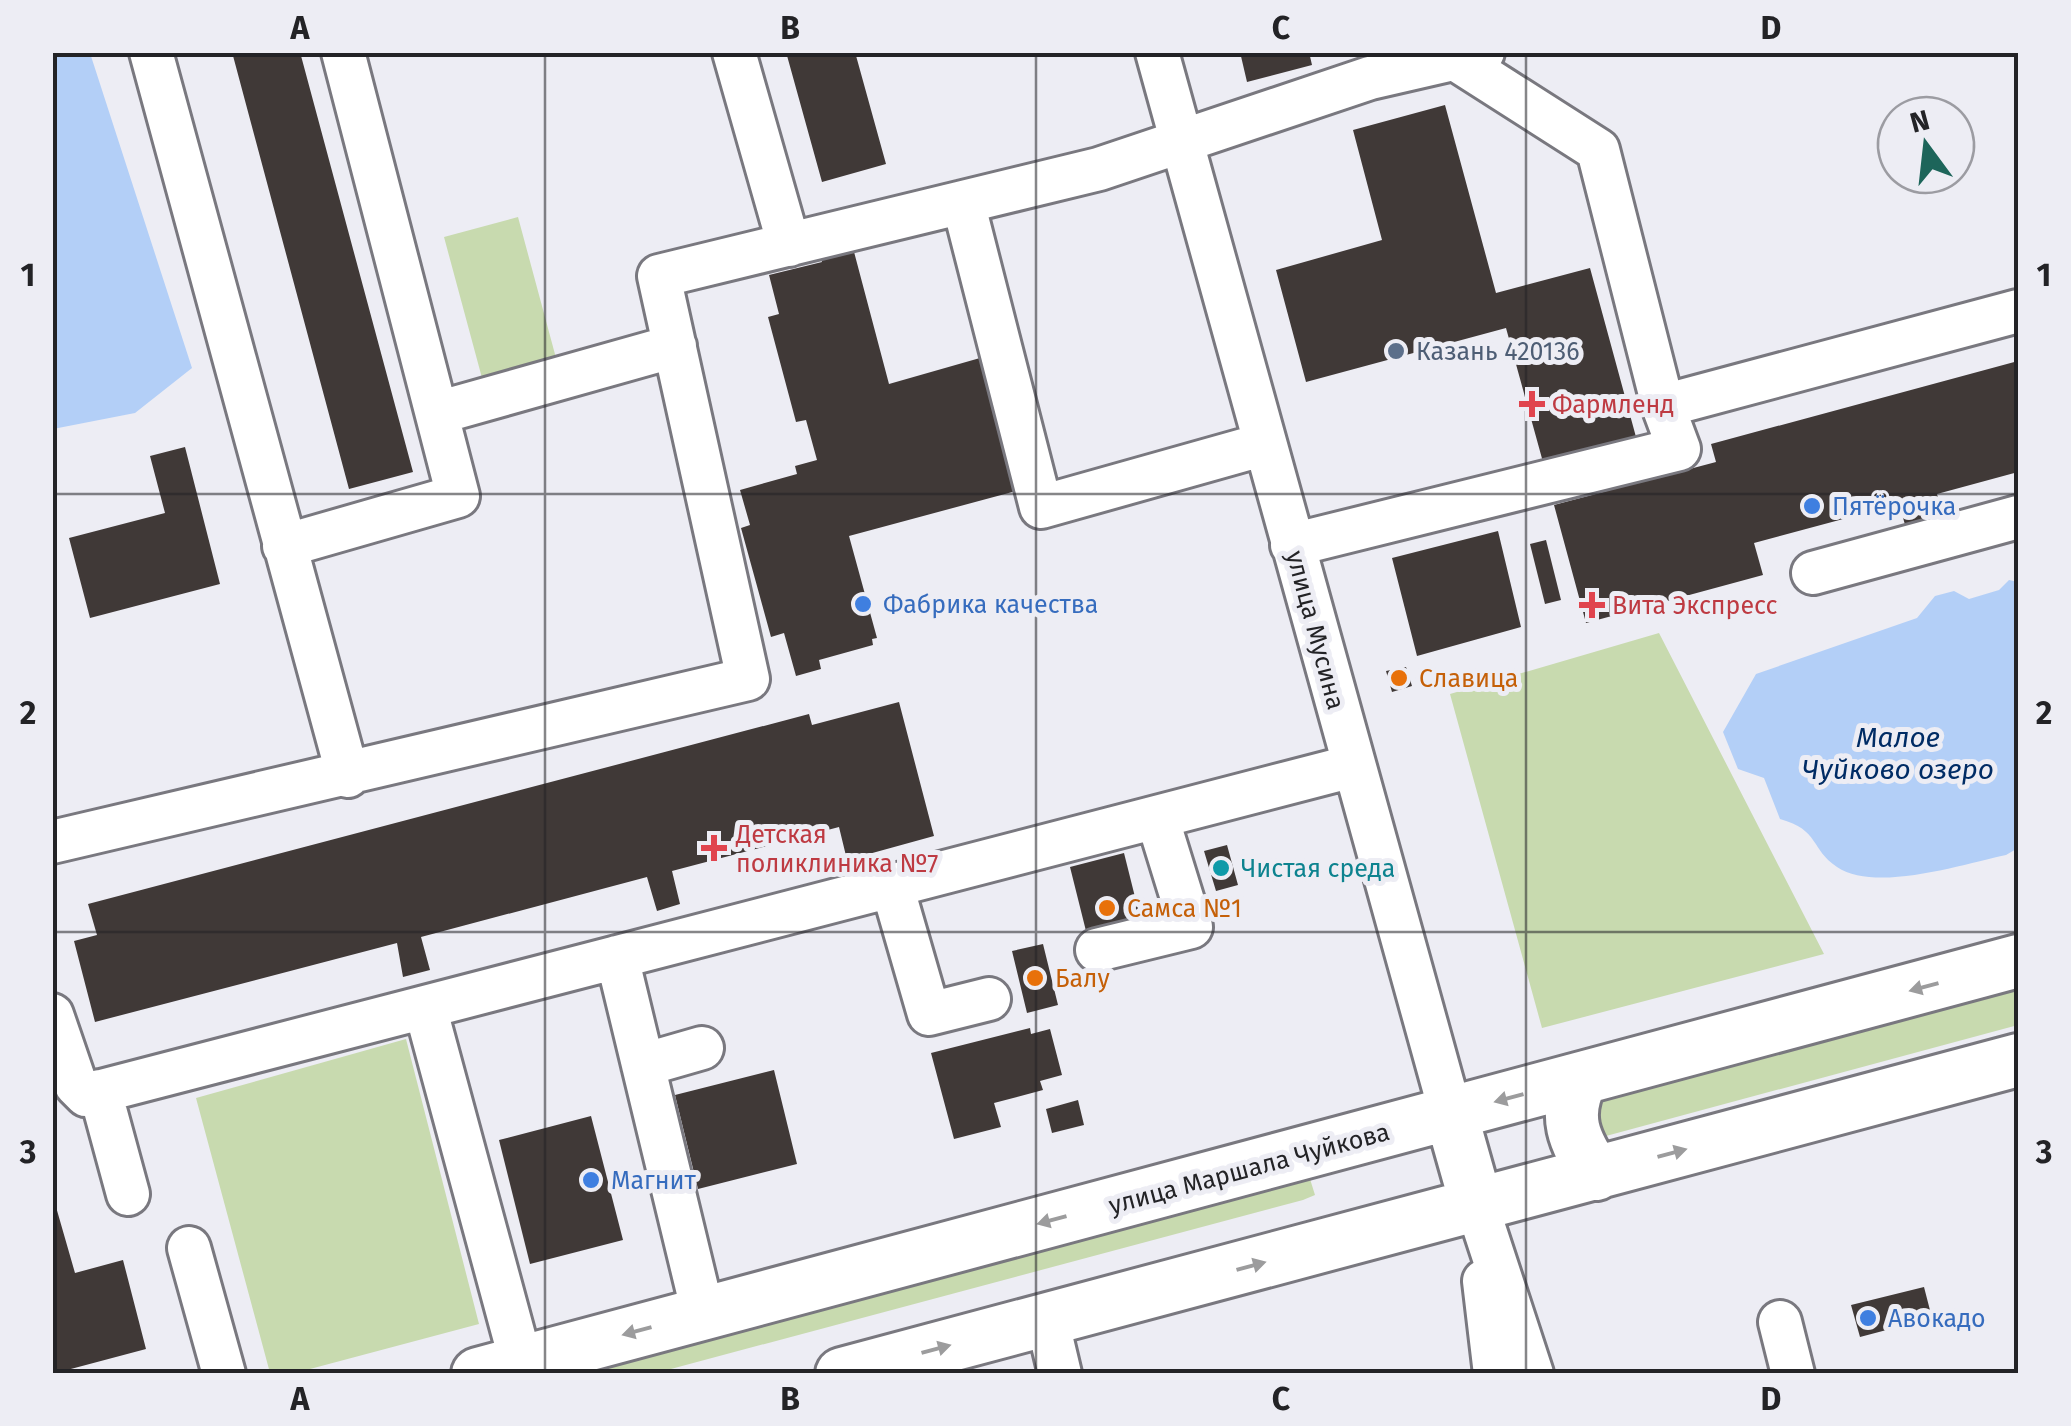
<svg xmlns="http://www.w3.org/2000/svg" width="2071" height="1426" viewBox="0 0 2071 1426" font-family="'Fira Sans',sans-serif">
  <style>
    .green { fill: #c8daaf }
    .water { fill: #b3cff7 }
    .building { fill: #403937 }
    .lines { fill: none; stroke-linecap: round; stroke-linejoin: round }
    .minor-casing { stroke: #79787f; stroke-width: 48 }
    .major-casing { stroke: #79787f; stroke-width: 58 }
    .minor { stroke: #fff; stroke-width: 42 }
    .major { stroke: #fff; stroke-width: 52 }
    .oneway { fill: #9c9c9d }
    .grid { fill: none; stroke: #232326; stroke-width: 2.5; stroke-opacity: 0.55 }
    .service-dot { fill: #5c6f8a; stroke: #ededf4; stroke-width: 4 }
    .health-dot { fill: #e0444e; stroke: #ededf4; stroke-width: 4 }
    .shop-dot { fill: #3f7fe0; stroke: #ededf4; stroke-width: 4 }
    .food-dot { fill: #e8710a; stroke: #ededf4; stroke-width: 4 }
    .culture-dot { fill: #0f9aa8; stroke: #ededf4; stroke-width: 4 }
    .labels { text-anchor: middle; stroke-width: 10; stroke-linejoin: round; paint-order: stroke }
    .service-label { font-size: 25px; fill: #4e5e75; stroke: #ededf4; text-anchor: start }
    .health-label { font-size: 25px; fill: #be3a42; stroke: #ededf4; text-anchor: start }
    .shop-label { font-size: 25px; fill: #366cbe; stroke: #ededf4; text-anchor: start }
    .street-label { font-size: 25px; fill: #232326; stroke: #ededf4 }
    .food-label { font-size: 25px; fill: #c56008; stroke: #ededf4; text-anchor: start }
    .culture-label { font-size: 25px; fill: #0d838f; stroke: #ededf4; text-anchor: start }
    .water-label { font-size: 28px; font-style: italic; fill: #002c65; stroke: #ededf4 }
    .neatline { fill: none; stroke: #232326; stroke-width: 4 }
    .grid-label { font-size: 32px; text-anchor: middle; font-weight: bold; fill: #232326 }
  </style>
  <rect width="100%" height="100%" fill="#ededf4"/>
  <path class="green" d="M518,217L556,358L482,378L444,237Z
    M1659,633L1824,954L1542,1028L1450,694Z
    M2018,986V1025L1606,1136L1597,1134V1100Z
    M406,1039L479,1324L295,1373H270L196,1098Z
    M1310,1179L1315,1195L1303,1200L656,1373L577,1374Z"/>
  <path class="water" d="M53,52L90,53L192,368L135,413L53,429Z
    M2009,580L2018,582V848L2006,855C1963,864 1876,893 1837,867C1810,849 1820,830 1780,819L1764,778L1738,769L1723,732L1756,674L1917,618L1935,596L1954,591L1969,599L1999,590Z"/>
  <path class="building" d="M232,52H300L413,472L349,489Z
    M786,52H855L886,164L822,182Z
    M1240,52H1309L1312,65L1247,82Z
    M1445,105L1496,293L1590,268L1639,448L1546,473L1506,328L1306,382L1276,270L1382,240L1353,130Z
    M853,248L889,384L980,358L1016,491L849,536L877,638L872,639L873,645L819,660L821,669L796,676L784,633L771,637L741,528L750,525L740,490L797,474L795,466L817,460L806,420L796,422L768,317L779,314L769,275L822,262L820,256Z
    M2018,361V472L1937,494L1943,517L1906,528L1899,504L1754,543L1763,575L1586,623L1554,505L1716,462L1711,444Z
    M185,447L220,584L90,618L69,538L165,513L150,456Z
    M1498,531L1521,627L1417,656L1392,558Z
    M1546,540L1561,600L1545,604L1530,544Z
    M1406,667L1412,686L1392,692L1386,671Z
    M899,702L934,836L847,860L839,827L672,871L680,904L657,911L647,877L421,937L430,970L403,977L397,943L95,1022L74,941L97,935L88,904L809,714L812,725Z
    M1227,845L1238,885L1216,891L1204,851Z
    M1124,853L1141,921L1087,935L1070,867Z
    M1043,944L1058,1005L1027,1013L1012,951Z
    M1030,1028L1031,1034L1050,1029L1062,1075L1040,1081L1043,1090L994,1103L1001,1127L954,1139L931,1053Z
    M774,1070L797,1164L698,1189L675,1095Z
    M1078,1100L1084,1125L1052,1133L1046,1109Z
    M591,1116L623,1240L530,1264L499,1140Z
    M52,1193L75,1273L123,1260L146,1349L52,1374Z
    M1924,1287L1932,1318L1860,1337L1851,1305Z"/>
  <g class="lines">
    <g class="minor-casing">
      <path id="minor" d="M151,52L348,776
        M734,52L789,245
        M1157,52L1451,1114
        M1457,60L1598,150L1663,406L2018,311
        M963,202L1041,507L1265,444
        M437,413L675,346
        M1292,545L1679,449L1663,406
        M284,546L458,496L343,52
        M1813,573L2018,517
        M52,842L748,679L659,276L1099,169L1370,78L1483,52
        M892,886L929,1014L989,999
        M1097,950L1191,927L1157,817
        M617,957L703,1313
        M425,1007L521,1362
        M52,1015L76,1085L86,1095L1353,766
        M643,1065L702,1048
        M100,1091L128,1194
        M1477,1206L1532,1374
        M189,1248L224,1374
        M1484,1281L1495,1374
        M1047,1319L1060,1374
        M1780,1322L1793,1374"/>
    </g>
    <g class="major-casing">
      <path id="major" d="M1582,1078C1562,1116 1574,1141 1596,1174
        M1451,1114L1477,1206
        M478,1374L2018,961
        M842,1374L2018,1060"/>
    </g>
    <use href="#minor" class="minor"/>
    <use href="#major" class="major"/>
  </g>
  <defs><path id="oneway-solid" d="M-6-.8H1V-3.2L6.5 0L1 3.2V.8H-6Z" transform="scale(2.5)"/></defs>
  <g class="oneway">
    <use href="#oneway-solid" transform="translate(1924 987) rotate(165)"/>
    <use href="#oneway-solid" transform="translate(1509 1098) rotate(165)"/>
    <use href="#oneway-solid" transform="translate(1672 1153) rotate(-15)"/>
    <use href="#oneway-solid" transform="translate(1052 1220) rotate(165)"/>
    <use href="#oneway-solid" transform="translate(1251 1266) rotate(-15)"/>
    <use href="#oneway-solid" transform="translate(637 1331) rotate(165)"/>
    <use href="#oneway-solid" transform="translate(936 1349) rotate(-15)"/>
  </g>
  <path class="grid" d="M545,52V1374M1036,52V1374M1526,52V1374M52,494H2018M52,932H2018"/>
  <circle class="service-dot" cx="1396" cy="351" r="10"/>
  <g class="health-dot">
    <path d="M1527 389h10v10h10v10h-10v10h-10v-10h-10v-10h10z"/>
    <path d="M1587 590h10v10h10v10h-10v10h-10v-10h-10v-10h10z"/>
    <path d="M709 833h10v10h10v10h-10v10h-10v-10h-10v-10h10z"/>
  </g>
  <g class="shop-dot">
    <circle cx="1812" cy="506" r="10"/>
    <circle cx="863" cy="604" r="10"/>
    <circle cx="591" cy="1180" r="10"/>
    <circle cx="1868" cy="1318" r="10"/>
  </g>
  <g class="food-dot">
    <circle cx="1399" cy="678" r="10"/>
    <circle cx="1107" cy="908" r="10"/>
    <circle cx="1035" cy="978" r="10"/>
  </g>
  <circle class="culture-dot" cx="1221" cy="868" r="10"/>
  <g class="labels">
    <g class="service-label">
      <text x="1416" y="360">Казань 420136</text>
    </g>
    <g class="health-label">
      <text x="1552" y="413">Фармленд</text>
      <text x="1612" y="614">Вита Экспресс</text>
      <text x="736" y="843">Детская<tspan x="736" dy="29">поликлиника №7</tspan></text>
    </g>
    <g class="shop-label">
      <text x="1832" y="515">Пятёрочка</text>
      <text x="883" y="613">Фабрика качества</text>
      <text x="611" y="1189">Магнит</text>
      <text x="1888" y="1327">Авокадо</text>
    </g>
    <g class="street-label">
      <text transform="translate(1316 630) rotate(75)" y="9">улица Мусина</text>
      <text transform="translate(1249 1168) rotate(-15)" y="9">улица Маршала Чуйкова</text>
    </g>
    <g class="food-label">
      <text x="1419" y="687">Славица</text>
      <text x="1127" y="917">Самса №1</text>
      <text x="1055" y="987">Балу</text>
    </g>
    <g class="culture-label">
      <text x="1241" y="877">Чистая среда</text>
    </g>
    <g class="water-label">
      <text x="1898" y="747">Малое<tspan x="1898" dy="32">Чуйково озеро</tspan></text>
    </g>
  </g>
  <rect width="2071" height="1426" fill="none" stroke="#ededf4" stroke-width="110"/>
  <g transform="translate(1926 145) rotate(345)"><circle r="48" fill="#ededf4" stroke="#9c9ca2" stroke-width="2.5"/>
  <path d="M0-8L18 38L0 25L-18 38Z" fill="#1d655a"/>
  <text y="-15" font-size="28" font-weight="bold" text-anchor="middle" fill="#232326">N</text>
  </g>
  <rect x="55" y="55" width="1961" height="1316" class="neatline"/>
  <g class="grid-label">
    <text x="300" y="39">A</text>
    <text x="790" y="39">B</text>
    <text x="1281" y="39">C</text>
    <text x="1771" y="39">D</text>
    <text x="28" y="286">1</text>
    <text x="2044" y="286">1</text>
    <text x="28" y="724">2</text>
    <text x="2044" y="724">2</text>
    <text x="28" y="1163">3</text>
    <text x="2044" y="1163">3</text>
    <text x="300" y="1410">A</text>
    <text x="790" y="1410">B</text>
    <text x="1281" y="1410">C</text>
    <text x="1771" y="1410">D</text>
  </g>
</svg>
